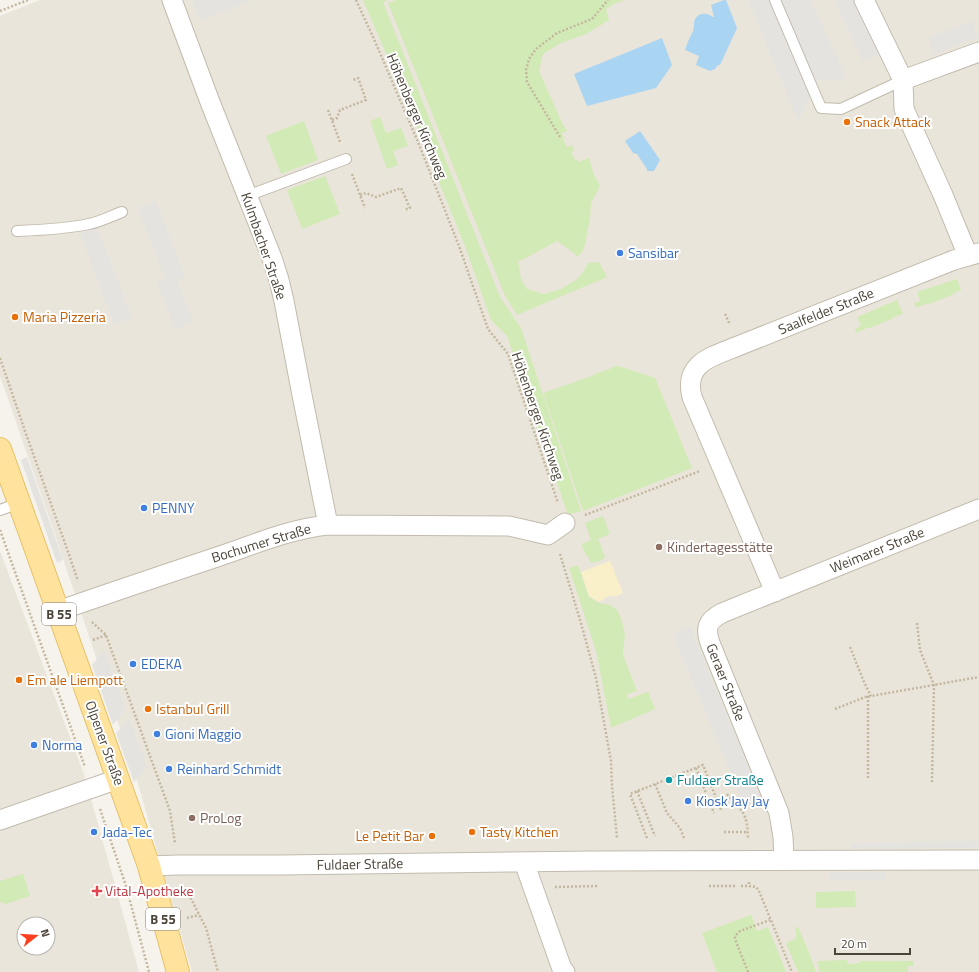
<svg xmlns="http://www.w3.org/2000/svg" width="979" height="972" viewBox="0 0 979 972" font-family="'Titillium Web',sans-serif">
  <style>
    .residential { fill: #eae5da; fill-rule: evenodd }
    .green { fill: #d2eab5 }
    .sand { fill: #f9efc9 }
    .parking { fill: #e5e3e0 }
    .water { fill: #a9d4f2 }
    .lines { fill: none; stroke-linecap: round; stroke-linejoin: round }
    .service-casing { stroke: #c2bbae; stroke-width: 12 }
    .minor-casing { stroke: #c2bbae; stroke-width: 21 }
    .primary-casing { stroke: #e6c16a; stroke-width: 24 }
    .path { stroke: #c4b79f; stroke-width: 2.5; stroke-dasharray: 2 2; stroke-linecap: butt }
    .service { stroke: #fff; stroke-width: 10 }
    .minor { stroke: #fff; stroke-width: 19 }
    .primary { stroke: #ffe39c; stroke-width: 22 }
    .food-dot { fill: #e8710a; stroke: #fff; stroke-width: 1.5 }
    .shop-dot { fill: #3f7fe0; stroke: #fff; stroke-width: 1.5 }
    .education-dot { fill: #8d6e63; stroke: #fff; stroke-width: 1.5 }
    .culture-dot { fill: #0f9aa8; stroke: #fff; stroke-width: 1.5 }
    .health-dot { fill: #e0444e; stroke: #fff; stroke-width: 1.5 }
    .labels { text-anchor: middle; stroke-width: 4; stroke-linejoin: round; paint-order: stroke }
    .shield { fill: #fff; stroke: #817c74; stroke-width: 1 }
    .shield-label { font-size: 13px; font-weight: bold; fill: #4b4439 }
    .street-label { font-size: 14px; fill: #4b4439; stroke: #fff }
    .food-label { font-size: 14px; fill: #c56008; stroke: #fff; text-anchor: start }
    .shop-label { font-size: 14px; fill: #366cbe; stroke: #fff; text-anchor: start }
    .education-label { font-size: 14px; fill: #785e54; stroke: #fff; text-anchor: start }
    .culture-label { font-size: 14px; fill: #0d838f; stroke: #fff; text-anchor: start }
    .health-label { font-size: 14px; fill: #be3a42; stroke: #fff; text-anchor: start }
  </style>
  <rect width="100%" height="100%" fill="#f6f3ec"/>
  <path class="residential" d="M40,0H979V972H192L134,770L50,520L0,376V16Z
    M0,551L85,777L139,972H0ZM24,924H48V948H24Z"/>
  <path class="green" d="M363,0H388L383,2L500,297L521,328L581,511L568,515L507,336L491,320L466,249L408,105Z
    M396,0H624L614,4L606,9L609,20L586,34L559,44L543,54L539,71L562,123L567,131L562,133L566,147L572,145L574,151L571,152L575,160L577,159L579,162L589,158L594,175L600,186L591,203L590,219L584,248L582,252L577,257L575,254L557,241L522,260H518L521,279L527,289L544,294L561,289L576,280L584,271L588,263L599,262L607,277L517,315L505,296L388,3Z
    M380,117L386,133L401,128L408,146L393,151L398,165L387,169L370,121Z
    M304,121L318,160L281,174L266,136Z
    M325,176L340,214L302,229L287,190Z
    M957,279L961,290L954,293V294L929,304L928,303L916,308L914,303L920,301L917,292Z
    M897,300L903,314L894,317V318L870,328L869,327L856,333L855,329L861,326L857,317Z
    M617,366L625,368L655,378L692,468L583,511L543,393L592,376L595,374Z
    M603,516L607,525H606L610,534L598,539L605,557L600,561L591,563L588,556L587,557L581,544L591,540L585,523Z
    M578,565L589,597L599,603L610,605L617,610L621,618L625,635L623,652V655L637,691L627,694L628,699L648,692L655,709L611,728L596,651L569,568Z
    M23,874L30,896L6,904L0,902V881Z
    M855,891L856,907L816,908V892Z
    M751,915L757,931L768,927L786,972H717L702,933Z
    M796,927H798L808,950L816,972H798L786,943L796,939Z
    M847,960L848,964L860,963V961H914L913,966H908V972H819L818,961Z"/>
  <path class="sand" d="M610,561L623,593L616,596C607,594 606,599 599,602L589,596L581,572Z"/>
  <path class="parking" d="M192,0H254L200,20Z
    M748,0H811L847,81L819,79L798,121Z
    M834,0H854L880,54L863,62Z
    M972,21L978,37L934,55L928,38Z
    M156,201L185,277L177,280L193,322L175,329L157,281L165,278L138,208Z
    M97,227L132,318L114,325L80,234Z
    M27,457L63,560L57,563L21,460Z
    M690,627L762,800L745,807L673,635Z
    M104,650L126,710L113,725L92,665Z
    M129,719L147,767L134,782L116,733Z
    M979,841V848L851,849L852,843Z
    M829,872H885L886,880H829Z"/>
  <path class="water" d="M724,0H726L737,28L720,65H718L715,69L710,71L696,65L699,56L685,50C687,43 690,37 693,31C694,28 694,25 694,22C697,12 707,12 713,17H714L711,5Z
    M662,38L672,65L656,88L587,106L574,74Z
    M640,131L660,160L654,171H647V169L637,154L633,153L625,141Z"/>
  <g class="lines">
    <g class="service-casing">
      <path id="service" d="M775,0L821,108L841,109L903,80
        M247,196L346,159
        M17,231C41,230 66,229 89,224C100,222 111,216 122,212
        M0,510L19,503"/>
    </g>
    <g class="minor-casing">
      <path id="minor" d="M172,0L210,102L272,258L279,280L284,301L302,395L328,525
        M864,0L903,80L904,109L943,195L968,256
        M903,80L979,52
        M775,592L692,397C683,362 714,356 738,346L954,260L979,253
        M58,611C112,592 166,574 220,556C255,544 290,529 328,525L509,526L548,535L565,523
        M0,820L118,779
        M784,860L783,837L779,813L710,643C705,628 707,621 722,613L979,509
        M524,862L562,969L565,972
        M149,866L178,865H280L594,861L979,860"/>
    </g>
    <g class="primary-casing">
      <path id="primary" d="M0,449L149,866L178,972"/>
    </g>
    <path class="path" d="M356,0L374,39L418,142L459,246L488,329L508,354L558,503
      M0,11L28,0
      M328,110L340,142
      M332,120L337,118L340,110L366,100L358,78L353,80
      M560,137L527,82L526,70L529,59L536,49L557,33L592,19L608,0
      M352,174L365,208
      M360,195L366,193L376,197L401,188L410,208L404,210
      M725,314L730,325
      M0,358L25,431L66,546L78,581
      M585,515L700,471
      M0,530L85,767
      M560,554L581,623L596,678L611,761L612,786L617,838
      M92,622L106,635L170,811L175,843
      M917,623L920,650L934,685L932,782
      M93,640L106,635
      M850,647L864,682L871,696
      M868,696V779
      M835,709L868,696H871L979,677
      M696,768L714,813
      M655,784L667,813L680,828L684,838
      M637,791L655,836
      M727,794C731,801 735,803 740,809C747,816 748,829 748,839
      M100,809L126,886L149,972
      M724,832H748
      M647,838L630,794L703,765L721,810
      M749,882V886L756,887L759,891L792,972
      M709,886H735
      M741,886H749
      M185,887L206,928L218,972
      M555,887L597,886
      M187,918L199,915
      M748,972L735,939V936L740,931L770,920"/>
    <use href="#service" class="service"/>
    <use href="#minor" class="minor"/>
    <use href="#primary" class="primary"/>
  </g>
  <g class="food-dot">
    <circle cx="847" cy="122" r="4"/>
    <circle cx="15" cy="317" r="4"/>
    <circle cx="19" cy="680" r="4"/>
    <circle cx="148" cy="709" r="4"/>
    <circle cx="472" cy="832" r="4"/>
    <circle cx="432" cy="836" r="4"/>
  </g>
  <g class="shop-dot">
    <circle cx="620" cy="253" r="4"/>
    <circle cx="144" cy="508" r="4"/>
    <circle cx="133" cy="664" r="4"/>
    <circle cx="157" cy="734" r="4"/>
    <circle cx="34" cy="745" r="4"/>
    <circle cx="169" cy="769" r="4"/>
    <circle cx="688" cy="801" r="4"/>
    <circle cx="94" cy="832" r="4"/>
  </g>
  <g class="education-dot">
    <circle cx="659" cy="547" r="4"/>
    <circle cx="192" cy="818" r="4"/>
  </g>
  <circle class="culture-dot" cx="669" cy="780" r="4"/>
  <path class="health-dot" d="M95 885h4v4h4v4h-4v4h-4v-4h-4v-4h4z"/>
  <g class="labels">
    <g class="shield">
      <rect x="42" y="603" width="34" height="22" rx="3"/>
      <rect x="146" y="908" width="34" height="22" rx="3"/>
    </g>
    <g class="shield-label">
      <text x="59" y="619">B 55</text>
      <text x="163" y="924">B 55</text>
    </g>
    <g class="street-label">
      <text transform="translate(417 116) rotate(67)" y="5">Höhenberger Kirchweg</text>
      <text transform="translate(264 246) rotate(71)" y="5">Kulmbacher Straße</text>
      <text transform="translate(826 311) rotate(-22)" y="5">Saalfelder Straße</text>
      <text transform="translate(538 416) rotate(71)" y="5">Höhenberger Kirchweg</text>
      <text transform="translate(261 543) rotate(-17)" y="5">Bochumer Straße</text>
      <text transform="translate(877 550) rotate(-22)" y="5">Weimarer Straße</text>
      <text transform="translate(726 682) rotate(68)" y="5">Geraer Straße</text>
      <text transform="translate(105 743) rotate(70)" y="5">Olpener Straße</text>
      <text transform="translate(360 864) rotate(-1)" y="5">Fuldaer Straße</text>
    </g>
    <g class="food-label">
      <text x="855" y="127">Snack Attack</text>
      <text x="23" y="322">Maria Pizzeria</text>
      <text x="27" y="685">Em ale Liempott</text>
      <text x="156" y="714">Istanbul Grill</text>
      <text x="480" y="837">Tasty Kitchen</text>
      <text x="424" y="841" text-anchor="end">Le Petit Bar</text>
    </g>
    <g class="shop-label">
      <text x="628" y="258">Sansibar</text>
      <text x="152" y="513">PENNY</text>
      <text x="141" y="669">EDEKA</text>
      <text x="165" y="739">Gioni Maggio</text>
      <text x="42" y="750">Norma</text>
      <text x="177" y="774">Reinhard Schmidt</text>
      <text x="696" y="806">Kiosk Jay Jay</text>
      <text x="102" y="837">Jada-Tec</text>
    </g>
    <g class="education-label">
      <text x="667" y="552">Kindertagesstätte</text>
      <text x="200" y="823">ProLog</text>
    </g>
    <g class="culture-label">
      <text x="677" y="785">Fuldaer Straße</text>
    </g>
    <g class="health-label">
      <text x="105" y="896">Vital-Apotheke</text>
    </g>
  </g>
  <g transform="translate(36 936) rotate(73)"><circle r="19" fill="#ffffff" stroke="#b7b4b0"/>
  <path d="M0-3L7 15L0 10L-7 15Z" fill="#fc3f1d"/>
  <text y="-6" font-size="11" font-weight="bold" text-anchor="middle" fill="#4b4439">N</text>
  </g>
  <path d="M835 948v6h75v-6" fill="none" stroke="#4b4439" stroke-width="2"/>
  <text x="841" y="948" font-size="12" fill="#4b4439" stroke="#ffffff" stroke-width="3" paint-order="stroke">20 m</text>
</svg>
